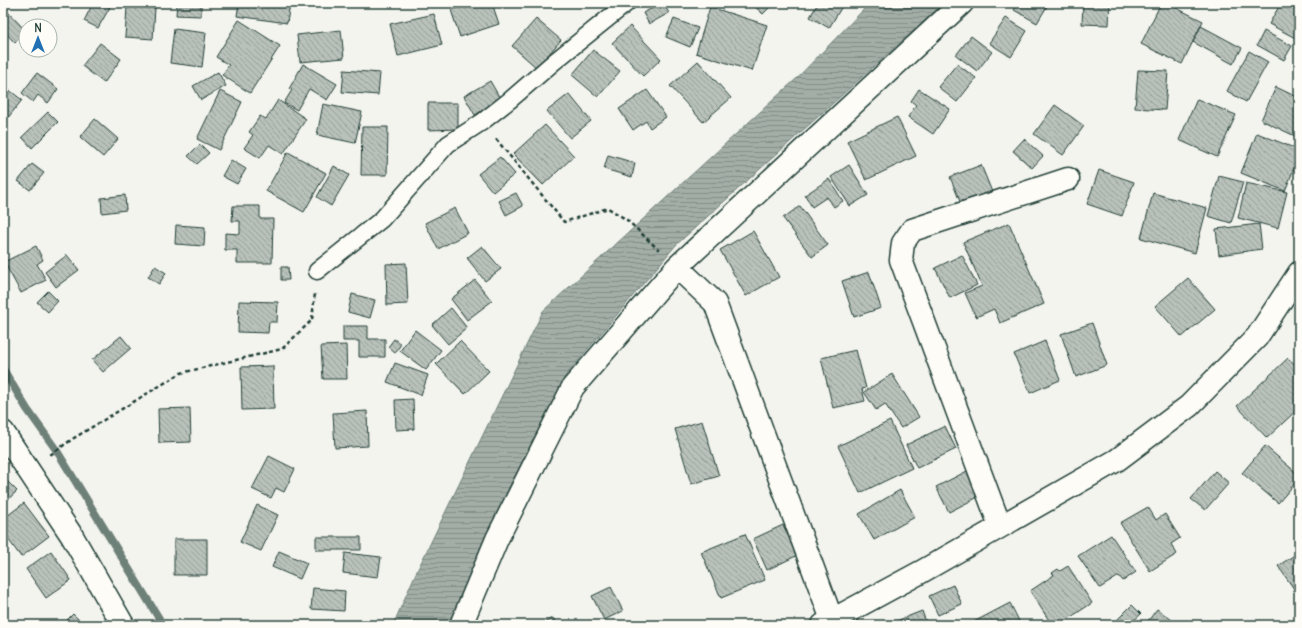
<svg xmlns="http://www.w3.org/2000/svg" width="1302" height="628" viewBox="0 0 1302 628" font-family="Delius,sans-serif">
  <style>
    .water { fill: url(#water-rules); stroke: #6e8179 }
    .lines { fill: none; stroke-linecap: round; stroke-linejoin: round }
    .stream { stroke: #6e8179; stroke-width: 8 }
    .building { fill: url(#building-back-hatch); stroke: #1f3d34 }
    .service-casing { stroke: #1f3d34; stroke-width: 19 }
    .minor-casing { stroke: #1f3d34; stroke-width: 25 }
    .tertiary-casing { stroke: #1f3d34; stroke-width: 25 }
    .path { stroke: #1f3d34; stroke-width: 2.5; stroke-dasharray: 4 3; stroke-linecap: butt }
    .service { stroke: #fdfcf7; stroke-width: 16 }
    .minor { stroke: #fdfcf7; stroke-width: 22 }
    .tertiary { stroke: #fdfcf7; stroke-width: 22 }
  </style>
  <defs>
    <pattern id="water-rules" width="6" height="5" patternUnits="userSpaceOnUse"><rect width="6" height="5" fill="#a3aea7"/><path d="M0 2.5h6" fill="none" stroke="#848f89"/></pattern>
    <pattern id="building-back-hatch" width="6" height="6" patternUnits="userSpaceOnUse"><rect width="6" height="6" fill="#b9c1bb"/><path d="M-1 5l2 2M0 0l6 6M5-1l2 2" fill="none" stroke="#969e99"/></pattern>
  </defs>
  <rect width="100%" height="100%" fill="#f4f4ef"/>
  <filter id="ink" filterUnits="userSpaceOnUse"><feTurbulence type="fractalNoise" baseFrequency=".025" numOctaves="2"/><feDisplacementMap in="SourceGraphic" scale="8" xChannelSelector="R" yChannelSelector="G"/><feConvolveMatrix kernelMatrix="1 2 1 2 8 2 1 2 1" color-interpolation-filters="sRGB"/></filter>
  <g filter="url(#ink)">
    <path class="water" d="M870,3H944L676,245L566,375L451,625H393L415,575L543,311L796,79Z"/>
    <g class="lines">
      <path class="stream" d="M3,369L27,409L57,451L163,625"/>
    </g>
    <path class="building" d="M93,3H102L110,7L98,28L84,21Z
      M177,3H201V16L176,15Z
      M239,3H290L287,23L237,16Z
      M472,3H492L499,24L460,37L451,10Z
      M662,3H663L669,13L649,24L643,13Z
      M751,3H774L763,14Z
      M818,3H844L829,28L810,17Z
      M1018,3H1049L1037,23L1014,10Z
      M1083,3H1110L1109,25L1082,24Z
      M1161,3H1166L1203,21L1182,64L1141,44Z
      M1281,3H1299V40L1269,24Z
      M127,7L155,8L153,39L125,37Z
      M710,7L767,25L752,71L696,53Z
      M6,10L26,31L15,43L3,30V13Z
      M434,14L442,45L398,56L390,24Z
      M1006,18L1027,31L1011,57L989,43Z
      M536,19L561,40L537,68L512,46Z
      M674,19L698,28L690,47L666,37Z
      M239,20L280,46L250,93L222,75L229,65L216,57Z
      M630,26L661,59L643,76L612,43Z
      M1201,26L1242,48L1233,64L1193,42Z
      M174,29L206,33L202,67L170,63Z
      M341,30L344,58L300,62L297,35Z
      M1264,31L1292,46L1284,60L1257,45Z
      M971,36L992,52L977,71L956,55Z
      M100,43L121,59L104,83L82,66Z
      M593,50L620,71L598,97L572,75Z
      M1249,51L1268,62L1246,102L1227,91Z
      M698,61L731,98L703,122L670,86Z
      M303,64L337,84L327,100L309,89L297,110L284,103L292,90L289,89Z
      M957,64L976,78L957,102L938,87Z
      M344,70L380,73L378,95L342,92Z
      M1138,70L1168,71L1165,110L1135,108Z
      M218,72L226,86L201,100L193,86Z
      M37,73L58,89L48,103L38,95L33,102L22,93Z
      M490,81L501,100L475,115L464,96Z
      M1276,87L1299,98V129L1295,136L1261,120Z
      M8,89L22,100L7,119L3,116V95Z
      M919,89L950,109L933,134L908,117L916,105L911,101Z
      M647,90L666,117L650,128L646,121L633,130L619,109Z
      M220,91L242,102L219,150L197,139Z
      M569,94L591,121L570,138L547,111Z
      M1197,99L1236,115L1217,157L1179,140Z
      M278,100L306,119L283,154L269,145L260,158L244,148L253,135L249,132L260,116L266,119Z
      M428,103H458V129L428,130Z
      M323,104L362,112L355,143L317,135Z
      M1055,105L1084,126L1063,155L1034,134Z
      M48,112L58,122L32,148L22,137Z
      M897,117L916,156L866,180L847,141Z
      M95,119L118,139L103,157L80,137Z
      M545,125L574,156L543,185L513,154Z
      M362,127H388L387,175H361Z
      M1257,133L1299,150V156L1285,191L1241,173Z
      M1024,139L1043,156L1032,168L1013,151Z
      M200,144L209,153L197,164L188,156Z
      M288,152L326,173L304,212L266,191Z
      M608,155L635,163L632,177L604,169Z
      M500,157L515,174L493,192L478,174Z
      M231,160L246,169L237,184L222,176Z
      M32,164L44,173L30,190L18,181Z
      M849,165L868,195L850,206L831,177Z
      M981,165L992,192L961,204L950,177Z
      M334,166L349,175L331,206L317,197Z
      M1099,170L1134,182L1122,216L1087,204Z
      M1219,176L1243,182L1231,223L1208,216Z
      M829,179L843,201L834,207L827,197L812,207L805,195Z
      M1246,183L1287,192L1278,228L1238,218Z
      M516,193L523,206L506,215L499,201Z
      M1153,193L1207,208L1195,253L1141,238Z
      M125,195L126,210L102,213L101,198Z
      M233,206H260V219H273L272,263H237V250H225V233L240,234V221H232Z
      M800,206L828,245L812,257L783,218Z
      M455,208L468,233L438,249L425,223Z
      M1009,223L1044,304L1000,323L994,309L976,317L965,293L982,286L963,242Z
      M1259,224L1262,249L1219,255L1216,229Z
      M176,225L205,227L204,246L175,244Z
      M753,231L779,277L746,296L720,250Z
      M36,246L43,260L37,264L46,280L21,293L4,262Z
      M482,246L501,269L485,281L467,258Z
      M67,255L79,270L56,287L45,272Z
      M962,255L977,285L950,298L935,268Z
      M406,263L408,304L387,305L386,264Z
      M155,266L166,273L159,284L148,277Z
      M281,267H288L289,280H281Z
      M869,272L881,308L854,317L842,281Z
      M1188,278L1215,309L1182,337L1155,306Z
      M475,280L492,301L467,320L451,299Z
      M48,291L58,301L48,312L37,302Z
      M352,294L375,300L370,318L348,312Z
      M239,301L278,302L277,322H269L268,333L238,332Z
      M451,308L467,328L448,344L432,325Z
      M1092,323L1107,365L1076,377L1061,334Z
      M343,326H368V339H385V357H359V341H343Z
      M415,330L441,350L426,370L400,351Z
      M121,336L131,348L103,372L92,360Z
      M394,339L401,344L395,353L388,347Z
      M460,341L489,371L465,394L436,364Z
      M1045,341L1060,380L1030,393L1014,354Z
      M346,345L347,379H323L321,346Z
      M856,350L866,388L862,389L865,401L833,408L821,358Z
      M1288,358L1299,368V408L1267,438L1237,406Z
      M395,363L428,375L421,395L387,382Z
      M273,366L274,409L242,410L241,367Z
      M892,374L919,417L901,428L885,404L876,410L864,392Z
      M413,399L414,429L396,430L395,400Z
      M190,408L191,442L159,443L158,409Z
      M367,411L368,446L335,448L333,413Z
      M702,421L719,476L691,484L675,429Z
      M890,421L912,468L860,493L838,446Z
      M945,426L956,449L917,468L906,445Z
      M1265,446L1299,475V479L1278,503L1242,473Z
      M269,456L295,469L284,492L276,488L271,498L252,489Z
      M969,470L982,495L949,512L936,487Z
      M1215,471L1229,483L1205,510L1191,499Z
      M6,480L17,491L3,504V483Z
      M900,490L915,517L874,540L859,514Z
      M24,503L49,536L21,557L3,532V519Z
      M257,505L278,515L261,551L240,542Z
      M1148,507L1156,520L1165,514L1180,538L1171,544L1177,554L1150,571L1120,523Z
      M783,525L798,555L767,570L753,539Z
      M745,534L765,580L721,598L701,552Z
      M1111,535L1136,572L1123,581L1119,576L1100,588L1078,556Z
      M316,537H361V550H316Z
      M174,539H207V575H174Z
      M51,551L71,580L46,598L26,569Z
      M279,551L307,563L300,579L272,567Z
      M1299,552V596L1278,566Z
      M345,553L381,557L378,577L343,573Z
      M1068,566L1092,603L1059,625H1052L1030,591L1054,575L1052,573L1058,569L1060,571Z
      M953,585L962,604L938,615L929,596Z
      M611,587L623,611L604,620L592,596Z
      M313,588L345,591L344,611L311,609Z
      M1010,603L1021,625H968Z
      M1132,605L1141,614L1129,625H1122L1117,620Z
      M1157,609L1172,620L1168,625H1145Z
      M922,611L927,625H886Z
      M73,614L84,625H62Z
      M553,618L557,625H539Z"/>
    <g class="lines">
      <g class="service-casing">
        <path id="service" d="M317,271L382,219L448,144L482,122L510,100L555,61L627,3"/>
      </g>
      <g class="minor-casing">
        <path id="minor" d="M677,267L715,303L832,620
          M3,432L72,536L123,625
          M1000,526L901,260L903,243L912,230L1068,179
          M461,625L497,539L573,387L677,267L962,3"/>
      </g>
      <g class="tertiary-casing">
        <path id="tertiary" d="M823,625L921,572L1117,460L1189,406L1257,337L1299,273"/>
      </g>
      <path class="path" d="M496,139L564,222L608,208L627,220L659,250
        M50,455L74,438L181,373L282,349L312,320L315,293"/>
      <use href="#service" class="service"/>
      <use href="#minor" class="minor"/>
      <use href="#tertiary" class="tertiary"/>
    </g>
  </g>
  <rect width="1302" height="628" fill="none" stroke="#fdfcf7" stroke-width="16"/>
  <rect x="8" y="8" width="1286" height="612" fill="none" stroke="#1f3d34" stroke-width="1.5" filter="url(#ink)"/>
  <g transform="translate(38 38)"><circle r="19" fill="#fdfcf7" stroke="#a4b0a9"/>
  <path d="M0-3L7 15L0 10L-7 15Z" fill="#1f6fb2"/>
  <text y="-6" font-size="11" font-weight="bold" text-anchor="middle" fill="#1f3d34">N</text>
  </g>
</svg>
